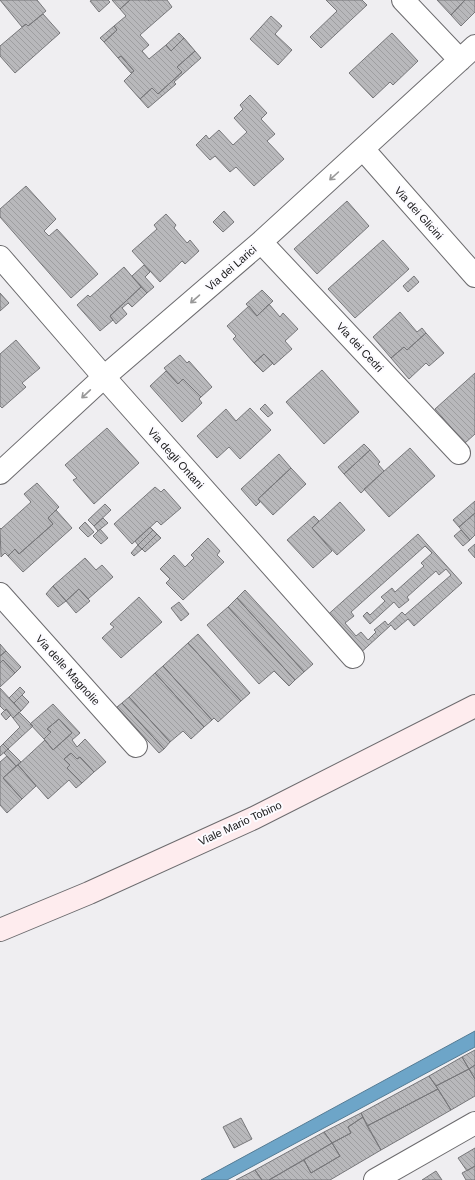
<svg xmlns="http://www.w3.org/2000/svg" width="475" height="1180" viewBox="0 0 475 1180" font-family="Arial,sans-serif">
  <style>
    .water { fill: #6da5c8; stroke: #547b94 }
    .building { fill: url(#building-back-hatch); stroke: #77777a; fill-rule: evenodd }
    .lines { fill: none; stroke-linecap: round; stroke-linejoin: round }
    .street-casing { stroke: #6c6b6e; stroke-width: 24 }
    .secondary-casing { stroke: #6c6b6e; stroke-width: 24 }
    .street { stroke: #fff; stroke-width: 22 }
    .secondary { stroke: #feecee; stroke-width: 22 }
    .oneway { stroke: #989898 }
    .labels { text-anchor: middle; stroke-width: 4; stroke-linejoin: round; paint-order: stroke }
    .street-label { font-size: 11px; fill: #1a1a1b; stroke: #fcfbff }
  </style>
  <defs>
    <pattern id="building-back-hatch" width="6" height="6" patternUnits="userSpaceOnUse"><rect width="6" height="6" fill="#b8b8bb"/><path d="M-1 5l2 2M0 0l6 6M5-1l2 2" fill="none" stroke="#9e9ea0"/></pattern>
  </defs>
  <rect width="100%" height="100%" fill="#efeef1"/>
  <path class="water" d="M475,1031V1047L227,1180H201Z"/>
  <path class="building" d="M0,0H37L46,11L28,26L26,24L22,27Z
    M92,0H108L110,2L99,12L90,1Z
    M112,0H130L120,9Z
    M130,0H148L149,1L151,0H167L172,7L140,35L149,45L142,51L149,59L166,45L171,51L184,38L195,51L177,67L182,72L158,94L152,88L140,99L124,81L134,71L121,56L118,58L104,42L117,30L114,26L126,16L120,9Z
    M326,0H362L367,5L321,48L310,37L337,11Z
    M437,0H465L451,15Z
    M465,0H475V12L461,26L451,15Z
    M43,14L60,33L15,73L0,56V46L26,24L28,26Z
    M271,16L282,26L275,34L292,50L278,65L250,39Z
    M114,26L117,30L104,42L100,38Z
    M179,33L184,38L171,51L166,45Z
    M392,33L418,61L393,85L390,82L373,98L349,73Z
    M195,51L201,58L174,82L176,84L148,108L140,99L152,88L158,94L182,72L177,67Z
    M121,56L134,71L131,73L118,58Z
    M250,95L267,113L261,119L275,134L267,141L284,159L254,186L236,167L230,172L215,156L210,160L196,145L206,135L209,139L219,130L233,145L247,132L234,118L243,109L240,105Z
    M26,186L56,219L44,231L49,236L57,229L98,274L71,298L0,217V209Z
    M347,201L369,226L317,274L294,249Z
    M224,211L234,222L223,232L213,222Z
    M166,214L176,225L174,228L187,243L190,240L199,251L185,264L182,261L160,282L132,251L157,229L154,225Z
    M383,240L409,269L355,318L328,289Z
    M144,265L150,272L145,277L154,287L147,293L132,276Z
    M124,267L141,287L110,316L113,320L100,331L77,305L88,295L90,297Z
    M414,276L419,282L408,292L403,286Z
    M141,287L147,293L132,307L128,303L122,308L127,314L116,324L110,316Z
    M262,290L273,301L257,316L246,304Z
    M0,293L9,303L0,311Z
    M269,304L280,317L283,313L298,329L285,341L292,349L274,365L264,354L254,363L233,339L236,336L227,326L249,306L257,316Z
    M400,312L417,332L422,328L426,333L407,350L404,347L391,358L373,337Z
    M426,333L444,353L429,366L426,363L409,379L391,358L404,347L407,350Z
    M16,340L40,368L22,383L26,387L2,408L0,406V354Z
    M264,354L273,363L263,372L254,363Z
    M180,355L187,363L189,361L212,387L201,397L183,379L178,384L164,368Z
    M322,370L359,412L324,444L286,402Z
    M166,371L178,384L183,379L201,397L199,399L202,403L182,422L150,386Z
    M475,373V434L465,443L435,409Z
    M265,404L273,413L268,417L260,409Z
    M250,408L271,430L240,459L229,447L217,458L197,436L226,409L236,421Z
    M107,428L139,463L94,504L73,480L77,478L65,465Z
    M364,444L370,450L344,474L338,467Z
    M410,448L435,476L389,517L364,489Z
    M370,450L380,462L378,464L384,471L361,493L344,474Z
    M279,454L291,468L258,499L260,502L256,506L241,489Z
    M291,468L306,484L273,515L258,499Z
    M37,483L59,507L48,518L53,524L19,554L15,549L8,556L5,553L1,557L0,528L1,529L31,502L24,494Z
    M155,487L161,492L164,489L181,508L161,525L157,521L132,544L114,524Z
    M475,501V513L459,527L453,520Z
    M340,502L365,530L337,555L312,528Z
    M105,504L111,510L94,526L88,520Z
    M56,510L72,528L23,572L8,556L15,549L19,554L53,524L48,518Z
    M475,513V535L470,540L459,527Z
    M314,516L319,521L312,528L332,551L313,568L287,540Z
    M103,518L108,523L98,531L94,526Z
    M85,522L94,532L88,537L79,528Z
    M150,527L153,530L138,545L135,541Z
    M100,529L108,538L101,544L93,536Z
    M153,530L157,534L142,549L138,545Z
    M461,530L470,540L463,546L454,536Z
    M157,534L161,538L145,552L142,549Z
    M418,534L462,583L414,626L408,619L395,630L391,625L357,656L323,619ZM425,546L432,553L421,563L424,566L395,592L392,588L381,597L385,601L370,615L367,612L363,616L370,624L394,602L399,608L409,600L407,597L436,571L439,575L446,569L451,575L405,615L402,612L388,625L385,621L374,630L376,632L368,640L361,632L356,636L345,623L354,616L351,612Z
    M208,538L220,551L217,555L224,562L183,600L166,583L170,579L160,569L174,555L185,567L194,558L191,555Z
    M475,544V558L468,550Z
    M138,545L142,549L134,556L131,553Z
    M85,558L96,570L102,565L113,577L88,599L79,589L66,601L53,586Z
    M53,586L66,601L58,607L46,594Z
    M79,589L90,601L76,613L66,601Z
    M245,590L313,664L304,672L237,598Z
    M139,597L162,622L121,658L102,638L114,627L110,624Z
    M237,598L304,672L295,680L228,607Z
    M179,602L189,614L181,621L171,608Z
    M228,607L295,680L289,686L274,671L259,684L207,625Z
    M198,634L250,693L241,701L188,643Z
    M188,643L241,701L218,722L214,718L212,720L163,666Z
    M0,644L6,651L0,656Z
    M6,651L21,667L15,673L3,660L0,663V656Z
    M3,660L15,673L0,687V663Z
    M163,666L212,720L204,727L155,673Z
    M155,673L204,727L191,739L183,731L170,742L129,697Z
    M20,687L25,692L14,703L9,698Z
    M0,688L21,711L13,718L6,709L5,711L0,706Z
    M22,695L29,702L21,711L14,703Z
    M129,697L170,742L164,749L122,703Z
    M122,703L164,749L159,753L117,707Z
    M53,704L80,733L72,740L77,747L85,739L106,762L94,772L80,757L77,759L71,753L64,759L70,765L67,768L82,783L76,788L69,780L48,799L18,765L45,740L53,750L72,733L59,719L47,729L51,732L44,739L30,724Z
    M6,709L11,715L6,720L1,714Z
    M19,712L33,726L8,749L3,744L20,727L13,718Z
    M59,719L72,733L53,750L44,739L51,732L47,729Z
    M3,744L8,749L0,756V747Z
    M8,749L21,762L16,766L4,753Z
    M71,753L77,759L80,757L94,772L82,783L67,768L70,765L64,759Z
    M7,756L16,766L3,778L22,799L7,813L0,805V762Z
    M18,765L36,786L22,799L3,778Z
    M475,1050V1065L469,1069L462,1057Z
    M462,1057L469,1069L436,1086L429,1076Z
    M475,1065V1079L469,1069Z
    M469,1069L475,1079V1096L451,1110L436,1086Z
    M429,1076L438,1089L367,1126L361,1113Z
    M438,1089L451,1110L381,1150L367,1126Z
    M361,1113L363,1117L348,1127L351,1133L332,1143L324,1132Z
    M363,1117L381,1150L330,1180H269L304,1160L311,1173L340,1156L332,1143L351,1133L348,1127Z
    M241,1118L252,1139L234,1148L223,1127Z
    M324,1132L332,1143L269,1180H262L255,1170Z
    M332,1143L340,1156L311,1173L304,1160Z
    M475,1148V1166L467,1171L458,1158Z
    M475,1166V1180H466L462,1173Z
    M255,1170L262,1180H236Z
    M436,1171L442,1180H422Z"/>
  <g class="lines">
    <g class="street-casing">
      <path id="street" d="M403,0L460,60
        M363,149L475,276
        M261,242L459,453
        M0,257L104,377L353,657
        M0,473L104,377L261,242L475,46
        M0,594L136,746
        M375,1180L475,1123"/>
    </g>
    <g class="secondary-casing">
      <path id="secondary" d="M0,930L89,893L254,818L475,706"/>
    </g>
    <use href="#street" class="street"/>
    <use href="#secondary" class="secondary"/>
  </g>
  <defs><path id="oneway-shaft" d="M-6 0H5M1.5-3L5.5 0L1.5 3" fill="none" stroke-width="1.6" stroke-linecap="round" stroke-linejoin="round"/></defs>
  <g class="oneway">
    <use href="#oneway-shaft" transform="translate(334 176) rotate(138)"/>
    <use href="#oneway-shaft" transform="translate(195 299) rotate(139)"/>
    <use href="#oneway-shaft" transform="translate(86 394) rotate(137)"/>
  </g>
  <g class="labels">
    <g class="street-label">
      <text transform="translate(419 213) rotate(48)" y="4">Via dei Glicini</text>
      <text transform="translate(231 268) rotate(-41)" y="4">Via dei Larici</text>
      <text transform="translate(360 347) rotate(47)" y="4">Via dei Cedri</text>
      <text transform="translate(176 458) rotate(48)" y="4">Via degli Ontani</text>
      <text transform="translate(68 670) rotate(48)" y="4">Via delle Magnolie</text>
      <text transform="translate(240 823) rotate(-25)" y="4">Viale Mario Tobino</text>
    </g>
  </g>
</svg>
